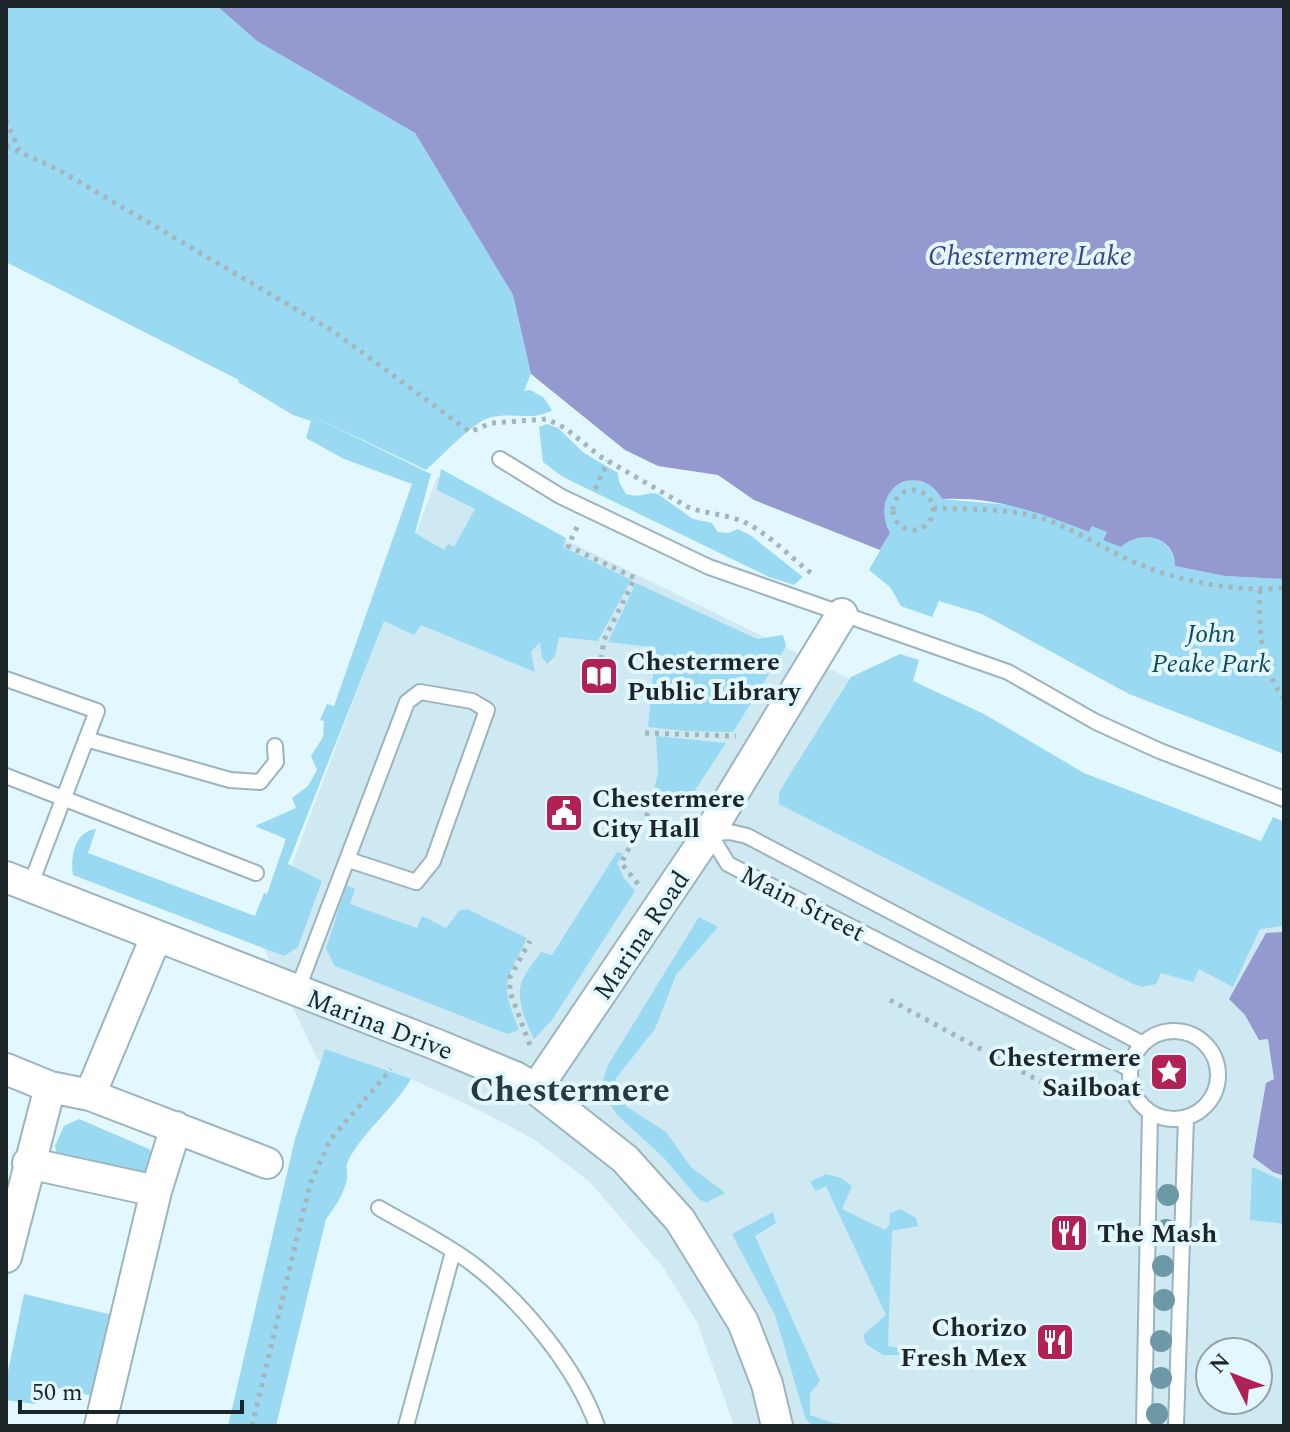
<svg xmlns="http://www.w3.org/2000/svg" width="1290" height="1432" viewBox="0 0 1290 1432" font-family="Spectral,serif">
  <style>
    .built { fill: #cfe9f3; fill-rule: evenodd }
    .green { fill: #99d9f1 }
    .water { fill: #9499cf }
    .lines { fill: none; stroke-linecap: round; stroke-linejoin: round }
    .lane-casing { stroke: #9cb4bd; stroke-width: 18 }
    .street-casing { stroke: #9cb4bd; stroke-width: 34 }
    .path { stroke: #a4b5bb; stroke-width: 5; stroke-dasharray: 4 6; stroke-linecap: butt }
    .lane { stroke: #fff; stroke-width: 14 }
    .street { stroke: #fff; stroke-width: 30 }
    .tree { fill: #6d98a5 }
    .labels { text-anchor: middle; stroke-width: 8; stroke-linejoin: round; paint-order: stroke }
    .park-label { font-size: 26px; font-style: italic; fill: #0c4a5c; stroke: #e3f7ff }
    .poi-label { font-size: 26px; font-weight: bold; fill: #1c2528; stroke: #e3f7ff; text-anchor: start }
    .street-label { font-size: 26px; fill: #1c2528; stroke: #e3f7ff }
    .water-label { font-size: 28px; font-style: italic; fill: #424386; stroke: #e3f7ff }
    .district-label { font-size: 34px; font-weight: bold; fill: #263a42; stroke: #e3f7ff }
  </style>
  <rect width="100%" height="100%" fill="#e3f7ff"/>
  <path class="built" d="M437,477L1284,891V1426H734L697,1322L663,1267L590,1182L535,1140L479,1110L411,1079L366,1075L318,1060L262,944ZM1210,1352H1258V1400H1210Z"/>
  <path class="green" d="M6,6H217L257,41L415,133L513,295L531,374L524,391L530,390L543,397L552,410C533,423 505,409 484,420C470,426 440,458 426,470L306,413L431,474L415,533L444,550L448,544L454,547L475,509L437,490L441,469L566,538L563,547L631,580L598,641L559,637L555,656L547,664L542,657L540,642L531,652L535,672L421,625L414,635L384,621L288,864L322,881L298,947L284,956L73,875C70,857 75,831 96,829L88,853L255,916L264,893L267,894L286,839L255,826L296,808L292,798L308,786L317,770L311,756L323,737L324,721L320,720L327,704L334,706L412,484L344,459L306,438L311,421L293,415L238,382L239,380L6,262Z
    M547,424L558,428L584,453L618,473L619,482L626,494C642,499 647,491 658,494L693,519L712,523L718,532L728,533L738,529L750,535L803,577L794,585L769,577L563,477L543,462L539,427Z
    M914,480C927,482 935,487 942,499L1021,506L1090,531L1092,525L1107,532L1103,539L1121,547C1142,530 1172,535 1175,566L1225,576L1284,579V754L1129,694L982,614L939,601L932,617L901,606L890,587L869,570L890,533C878,509 884,484 914,480Z
    M636,583L757,639L783,635L786,646L733,732L685,731L648,727L654,666L647,665L651,647L608,642Z
    M900,654L919,660L913,681L984,714L1084,773L1261,841L1273,817L1284,822V926L1260,929L1233,987L1199,969L1193,982L1161,973L1156,984L1142,987L1133,984L779,804V793L787,779L851,677Z
    M656,736L726,743L692,795L686,799L653,794L658,772Z
    M617,852L623,854L617,863L624,878L635,891L552,1020L534,1039C526,1023 515,998 522,981C526,971 535,961 541,952L552,955Z
    M346,885L355,889L350,904L417,928L422,916L446,928L459,911L467,909L527,938C505,986 499,978 519,1030L507,1034L335,966L326,949Z
    M699,917L718,927L676,975L655,1029L616,1078L618,1094L627,1107L666,1132L691,1167L725,1193L707,1202L700,1200L663,1157L617,1115L605,1097L603,1081L608,1065Z
    M325,1049L411,1079C394,1108 361,1134 348,1161C345,1166 348,1173 347,1179C344,1194 335,1207 326,1219L276,1426H228L295,1139Z
    M79,1119L149,1149L153,1155L151,1176L57,1157L55,1146L64,1126Z
    M1252,1167L1284,1181V1224L1250,1220Z
    M826,1174L841,1178L852,1186L842,1209L885,1230L890,1224L889,1214L900,1209L916,1218L918,1226L892,1231L888,1346L913,1350L914,1355H883L866,1344L863,1335L886,1315L826,1186L816,1191L810,1182Z
    M773,1212L776,1223L755,1236L820,1381L810,1394V1415L833,1423L867,1426H812L805,1417L775,1315L732,1234Z
    M24,1294L117,1316L97,1397L39,1384L35,1404L6,1400V1381Z"/>
  <path class="water" d="M217,6H1284V579L1225,576L1175,566C1174,535 1141,530 1121,547L1103,540L1107,532L1092,526L1089,532C1042,513 994,496 942,499C920,460 867,487 890,533L880,550L754,500L718,475L658,466L625,450L531,374L513,295L415,133L257,41Z
    M1284,932V1176L1273,1172L1253,1157L1266,1083L1274,1079L1268,1039L1259,1040L1245,1015L1229,999L1266,933Z"/>
  <g class="lines">
    <g class="lane-casing">
      <path id="lane" d="M500,459L560,496L709,567L1008,672L1096,722L1160,751L1284,799
        M6,679L97,711L30,886
        M86,739L230,780L260,782L276,762L275,746
        M6,776L256,873
        M297,991L407,702L420,692L472,701L487,710L433,861L416,882L349,860
        M1130 1075a44 44 0 1 1 88 0a44 44 0 1 1-88 0Z
        M1130,1069L728,864L709,833L730,832L747,836L1143,1044
        M379,1208C410,1226 445,1243 474,1265C523,1303 576,1367 597,1426
        M406,1426L453,1252
        M1144,1426L1150,1112
        M1176,1426L1186,1117"/>
    </g>
    <g class="street-casing">
      <path id="street" d="M6,877L435,1044L515,1077L536,1089L625,1159L680,1220L743,1322L767,1384L777,1426
        M6,1069L50,1087L90,1095L267,1163
        M536,1089L709,833L842,614
        M90,1095L156,937
        M28,1163L156,1191
        M6,1257L50,1087
        M100,1426L156,1191L176,1127"/>
    </g>
    <path class="path" d="M6,120L19,150
      M6,146L59,170L333,331L470,432L491,423L547,419L565,428L601,457L688,507C706,514 726,514 744,522C768,533 790,557 811,573
      M595,489L608,461
      M893 510a20 20 0 1 1 40 0a20 20 0 1 1-40 0Z
      M933,508C973,510 1017,507 1055,523C1080,533 1103,548 1127,559C1175,581 1231,592 1284,588
      M577,527L568,546L635,578L604,640L601,659
      M1260,590C1258,627 1261,668 1284,699
      M645,733L736,736
      M626,828L638,833
      M638,884L621,863L654,802L689,809
      M890,1000L1069,1097
      M530,1045L510,992V977L530,941
      M252,1426L310,1184L330,1140L391,1069"/>
    <use href="#lane" class="lane"/>
    <use href="#street" class="street"/>
  </g>
  <g class="tree">
    <circle cx="1168" cy="1195" r="11"/>
    <circle cx="1166" cy="1230" r="11"/>
    <circle cx="1163" cy="1266" r="11"/>
    <circle cx="1164" cy="1300" r="11"/>
    <circle cx="1161" cy="1341" r="11"/>
    <circle cx="1161" cy="1378" r="11"/>
    <circle cx="1157" cy="1414" r="11"/>
  </g>
  <defs>
    <g id="library-square" transform="scale(2)"><rect x="-9" y="-9" width="18" height="18" rx="4" fill="#b02156" stroke="#e3f7ff"/><path d="M-6-4Q-3-5.5-.7-3.5V5Q-3 3-6 4ZM6-4Q3-5.5 .7-3.5V5Q3 3 6 4Z" fill="#fff"/></g>
    <g id="civic-square" transform="scale(2)"><rect x="-9" y="-9" width="18" height="18" rx="4" fill="#b02156" stroke="#e3f7ff"/><path d="M-.6-6.5H3V-4.5H.6V-3L4-1V1h2V6H-6V1h2V-1L-.6-3ZM-1.2 2.5V6h2.4V2.5Z" fill="#fff"/></g>
    <g id="sight-square" transform="scale(2)"><rect x="-9" y="-9" width="18" height="18" rx="4" fill="#b02156" stroke="#e3f7ff"/><path d="M0-6L1.8-2.2L6-1.7L2.9 1.2L3.7 5.4L0 3.3L-3.7 5.4L-2.9 1.2L-6-1.7L-1.8-2.2Z" fill="#fff"/></g>
    <g id="restaurant-square" transform="scale(2)"><rect x="-9" y="-9" width="18" height="18" rx="4" fill="#b02156" stroke="#e3f7ff"/><path d="M-5-6h1v4h1v-4h1v4h1v-4h1v5L-1.5 .5V6h-2V.5L-5-1ZM5-6V6H3V1.5H1.5Q1.5-4 5-6Z" fill="#fff"/></g>
  </defs>
  <g fill-rule="evenodd">
    <use href="#library-square" x="599" y="676"/>
    <use href="#civic-square" x="564" y="813"/>
    <use href="#sight-square" x="1169" y="1072"/>
    <use href="#restaurant-square" x="1069" y="1233"/>
    <use href="#restaurant-square" x="1055" y="1342"/>
  </g>
  <g class="labels">
    <g class="park-label">
      <text x="1211" y="642">John<tspan x="1211" dy="30">Peake Park</tspan></text>
    </g>
    <g class="poi-label">
      <text x="627" y="670">Chestermere<tspan x="627" dy="30">Public Library</tspan></text>
      <text x="592" y="807">Chestermere<tspan x="592" dy="30">City Hall</tspan></text>
      <text x="1141" y="1066" text-anchor="end">Chestermere<tspan x="1141" dy="30">Sailboat</tspan></text>
      <text x="1097" y="1242">The Mash</text>
      <text x="1027" y="1336" text-anchor="end">Chorizo<tspan x="1027" dy="30">Fresh Mex</tspan></text>
    </g>
    <g class="street-label">
      <text transform="translate(803 903) rotate(27)" y="9">Main Street</text>
      <text transform="translate(641 935) rotate(-56)" y="9">Marina Road</text>
      <text transform="translate(380 1024) rotate(21)" y="9">Marina Drive</text>
    </g>
    <g class="water-label">
      <text x="1030" y="265">Chestermere Lake</text>
    </g>
    <g class="district-label">
      <text x="570" y="1101">Chestermere</text>
    </g>
  </g>
  <rect width="1290" height="1432" fill="none" stroke="#1c2528" stroke-width="16"/>
  <g transform="translate(1234 1376) rotate(312)"><circle r="38" fill="#e3f7ff" stroke="#93a3a9" stroke-width="2"/>
  <path d="M0-6L14 30L0 20L-14 30Z" fill="#b02156"/>
  <text y="-12" font-size="22" font-weight="bold" text-anchor="middle" fill="#1c2528">N</text>
  </g>
  <path d="M20 1400v12h222v-12" fill="none" stroke="#1c2528" stroke-width="4"/>
  <text x="32" y="1400" font-size="24" fill="#1c2528" stroke="#e3f7ff" stroke-width="6" paint-order="stroke">50 m</text>
</svg>
